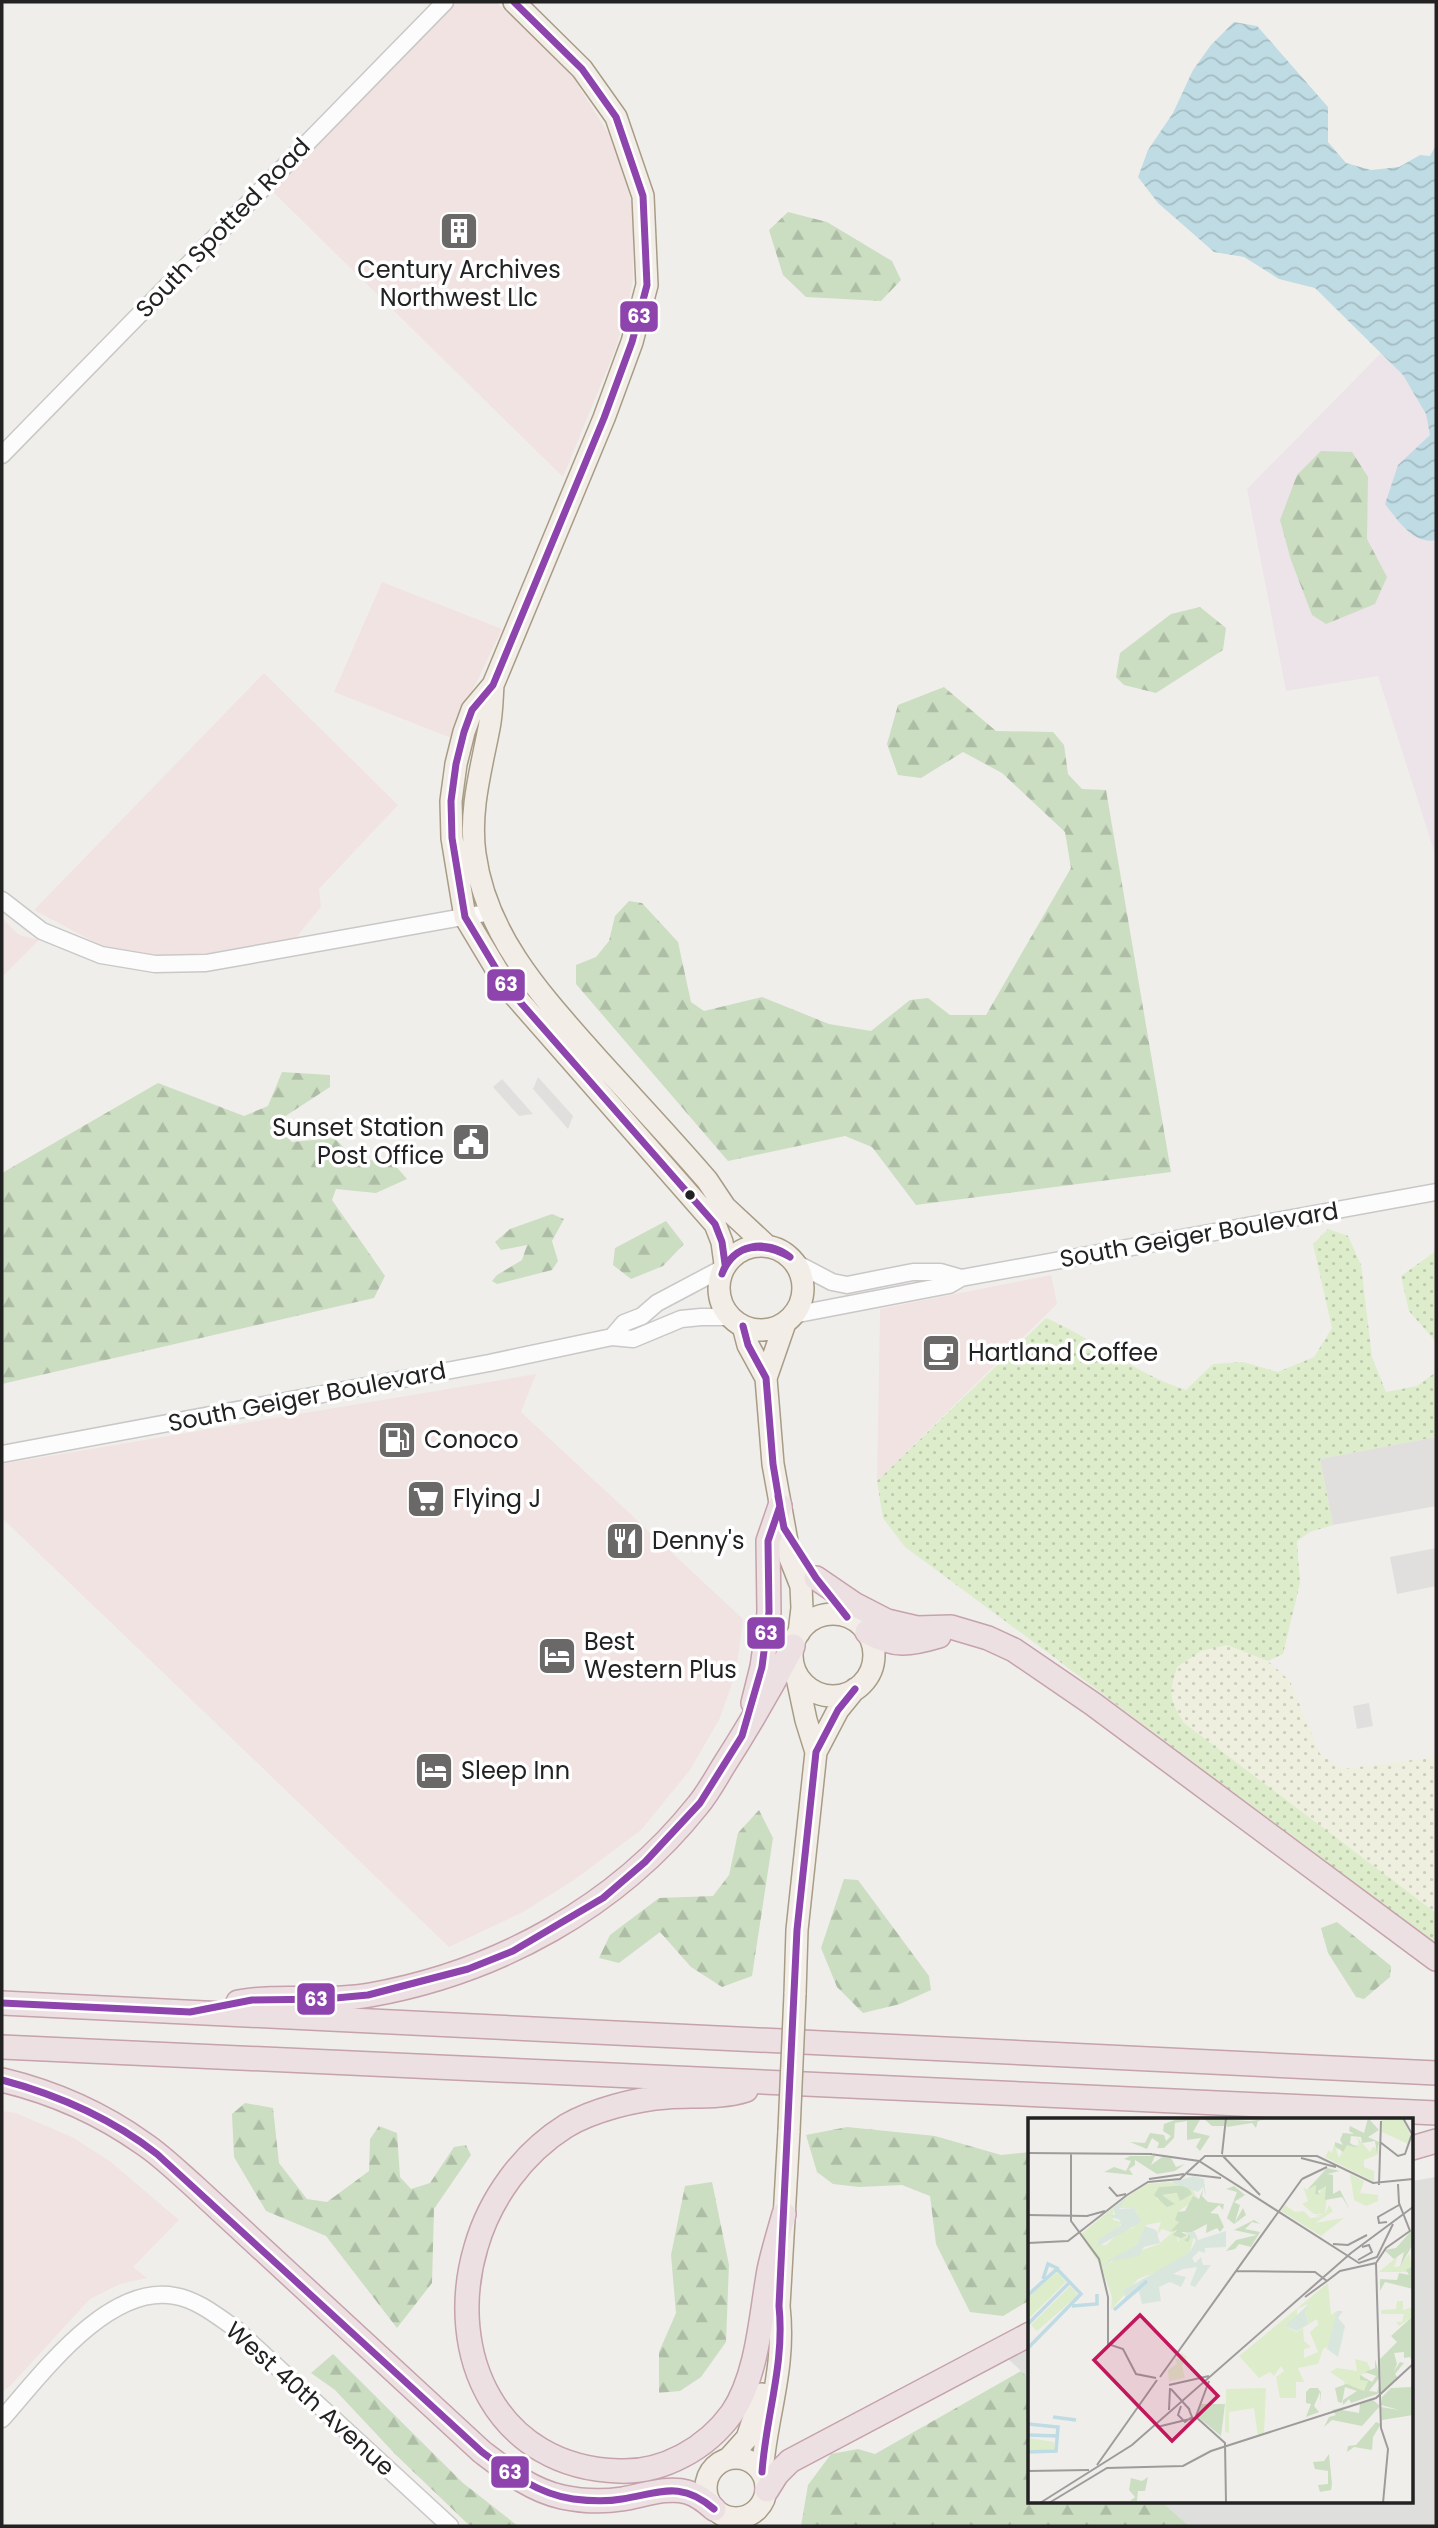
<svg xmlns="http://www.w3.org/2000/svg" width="1438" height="2528" viewBox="0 0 1438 2528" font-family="Poppins,sans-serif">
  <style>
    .commercial { fill: #f1e3e1 }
    .industrial { fill: #ede4e9 }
    .religious { fill: #dededc }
    .farmland { fill: url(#farmland-dots) }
    .grass { fill: url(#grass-dots) }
    .forest { fill: url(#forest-firs) }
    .parking { fill: #e0dfde }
    .water { fill: url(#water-waves) }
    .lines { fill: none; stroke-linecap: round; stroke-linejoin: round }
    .minor-casing { stroke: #c9c8c7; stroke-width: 19 }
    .major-casing { stroke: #a79c86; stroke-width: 24 }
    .highway-casing { stroke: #c5a2ac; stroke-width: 26 }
    .minor { stroke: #fdfcfc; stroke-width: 16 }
    .major { stroke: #f3ede7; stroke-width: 21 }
    .highway { stroke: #ece0e2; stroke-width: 23 }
    .major-bridge-casing { stroke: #a79c86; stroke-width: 24; stroke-linecap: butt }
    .major-bridge { stroke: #f3ede7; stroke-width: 21 }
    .bus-1-casing { stroke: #fff; stroke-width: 12 }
    .bus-1 { stroke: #8e44ad; stroke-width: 7 }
    .bus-dot { fill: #222; stroke: #fff; stroke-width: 2.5 }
    .labels { text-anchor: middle; stroke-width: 7; stroke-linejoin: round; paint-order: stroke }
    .street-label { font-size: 24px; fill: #222; stroke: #fff }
    .poi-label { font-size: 24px; fill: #222; stroke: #fff; text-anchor: start }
    .inset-river { fill: none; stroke: #bfdbe3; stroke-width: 3.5 }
    .inset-road { fill: none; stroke: #9e9c9b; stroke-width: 2 }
    .view { fill: #c2185b; fill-opacity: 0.15; stroke: #c2185b; stroke-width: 3.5 }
    .inset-edge { fill: none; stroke: #222; stroke-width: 3.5 }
    .line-badge { stroke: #fff; stroke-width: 2.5 }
    .badge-label { font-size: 19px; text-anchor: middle; font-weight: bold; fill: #fff }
  </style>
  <defs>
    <pattern id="farmland-dots" width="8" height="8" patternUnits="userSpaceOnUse" patternTransform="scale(1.75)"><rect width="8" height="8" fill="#efefdf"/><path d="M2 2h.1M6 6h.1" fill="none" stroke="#cdcdbf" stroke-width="1.8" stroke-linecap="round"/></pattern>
    <pattern id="grass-dots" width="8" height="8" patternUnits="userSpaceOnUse" patternTransform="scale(1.75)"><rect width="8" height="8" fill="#ddeccb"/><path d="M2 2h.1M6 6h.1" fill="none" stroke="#bdcaae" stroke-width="1.8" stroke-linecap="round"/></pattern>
    <pattern id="forest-firs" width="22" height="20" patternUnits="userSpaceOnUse" patternTransform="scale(1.75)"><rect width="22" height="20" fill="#cbdec1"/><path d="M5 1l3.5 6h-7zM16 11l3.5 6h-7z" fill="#aebea6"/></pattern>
    <pattern id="water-waves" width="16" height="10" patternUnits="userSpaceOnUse" patternTransform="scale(1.75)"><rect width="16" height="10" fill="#bfdbe3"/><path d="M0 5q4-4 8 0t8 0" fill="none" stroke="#a4bcc2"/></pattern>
  </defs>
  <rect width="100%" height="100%" fill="#f0eeeb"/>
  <path class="commercial" d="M457,2L497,3L573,77L608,133L624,173L633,210V279L628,306L615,350L563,477L269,188Z
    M382,582L502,629L465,706L454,739L334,692Z
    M264,673L398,805L319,889L321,907L295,939L223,952L172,956L124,952L102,946L34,910Z
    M2,918L19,935L39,940L2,977Z
    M1051,1275L1057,1304L877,1481L880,1309Z
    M536,1374L521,1412L743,1619L736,1672L720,1718L690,1770L641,1830L574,1880L523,1912L449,1947L2,1518V1464Z
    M2,2111L16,2113L72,2137L111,2162L179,2220L133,2267L147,2278L120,2284L90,2299L10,2386L2,2392Z"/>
  <path class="industrial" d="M1436,297V857L1378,676L1286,691L1247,489Z"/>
  <path class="religious" d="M1436,2177V2526H1189L1162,2502H1412V2181Z
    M1030,2348V2379L1008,2359Z"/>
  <path class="farmland" d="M1227,1645L1268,1661L1290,1681L1320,1754L1343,1769L1436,1757V1913L1184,1723L1174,1708L1170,1691L1177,1667L1201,1651Z"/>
  <path class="grass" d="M1328,1229L1348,1236L1361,1265L1372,1357L1386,1392L1417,1386L1436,1372V1437L1320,1459L1333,1525L1310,1532L1297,1541L1300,1583L1283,1654L1268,1661L1227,1645L1201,1651L1177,1667C1169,1694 1168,1698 1184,1723L1436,1913V1946L1043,1649L905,1547L883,1518L877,1481L1046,1318C1094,1339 1136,1374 1186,1390L1213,1364L1243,1362L1278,1372L1314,1357L1332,1328L1313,1244Z
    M1436,1251V1342L1409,1311L1401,1276Z"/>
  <path class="forest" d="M788,212L827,222L892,261L901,280L881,301L806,297L783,275L769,230Z
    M1321,451L1352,452L1368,477L1367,539L1387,577L1375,604L1326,624L1312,615L1291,560L1280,520L1297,475Z
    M1200,607L1226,628L1223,650L1156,693L1124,685L1116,677L1120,653L1171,614Z
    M944,687L996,731L1053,732L1064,745L1068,774L1082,789L1106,790L1171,1172L916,1205L872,1147L845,1136L728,1161L576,984V965L596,957L609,941L615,916L629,901L642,903L678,942L691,1002L704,1011L762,997L829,1024L871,1031L910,1000L928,998L950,1015H986L1071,868L1065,832L1002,773L963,752L921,778L898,775L887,744L898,705Z
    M282,1072L330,1075V1087L284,1117L282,1133L292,1142L334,1138L355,1158L393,1163L407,1179L376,1193L336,1189L332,1200L385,1276L374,1298L2,1384V1173L158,1083L244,1116L268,1106Z
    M552,1214L564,1219L552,1241L558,1261L552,1270L497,1284L492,1281L497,1275L522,1260L527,1245L501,1250L495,1242L510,1229Z
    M666,1221L684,1244L663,1266L631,1279L613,1265L615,1248Z
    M759,1810L773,1838L752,1976L722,1987L691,1967L660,1932L619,1963L599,1958L610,1935L659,1898L713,1896L729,1875L738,1833Z
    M844,1879L858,1880L929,1976L931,1990L900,2004L863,2013L837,1987L821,1948Z
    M1337,1922L1391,1966L1390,1977L1364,1999L1356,1997L1328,1953L1321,1928Z
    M245,2103L273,2108L279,2163L307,2199L327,2202L369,2171L370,2139L379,2126L397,2133L400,2177L411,2189L430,2183L454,2147L466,2145L471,2155L434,2209L432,2283L397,2328L326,2236L266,2211L234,2157L232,2114Z
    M847,2127L935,2136L1001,2155L1030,2152V2300L1003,2316L970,2312L936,2244L930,2196L902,2185L859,2187L833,2184L817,2172L806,2135Z
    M712,2182L729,2265L726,2342L701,2377L680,2391L659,2393V2352L676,2313L671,2255L685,2186Z
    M333,2354L463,2483L518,2526H470L396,2455L335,2390L311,2373Z
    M1021,2371L1030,2379V2502H1162L1189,2526H801L808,2485L831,2454L858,2449L875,2454Z"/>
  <path class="parking" d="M538,1077L573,1116L568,1129L533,1089Z
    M502,1079L533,1114L519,1116L493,1087Z
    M1436,1437V1506L1333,1525L1320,1459Z
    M1436,1548V1586L1397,1594L1390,1557Z
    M1369,1703L1373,1726L1357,1729L1353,1706Z"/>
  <path class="water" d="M1234,22L1257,26L1328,107V142L1346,163L1371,170L1399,167L1420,155L1430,156L1436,145V540C1413,545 1397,519 1385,504L1398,465L1430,435L1426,414L1403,375L1315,288L1279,279L1244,257L1214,252L1158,203L1138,177L1148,150L1173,113L1193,70L1211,45Z"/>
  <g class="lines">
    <g class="minor-casing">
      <path id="minor" d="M2,455L445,2
        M2,900L42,931L101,955L155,964L206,963L491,912
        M794,1262L832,1282L847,1285L913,1272H940L961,1278
        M793,1315L949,1285L961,1278L1436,1192
        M612,1337L624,1323L642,1316L657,1303L723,1268
        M2,1454L489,1363L612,1337L633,1339L681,1319L701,1317H731
        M2,2419C41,2375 108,2283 175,2296C198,2300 217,2316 236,2329L450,2526"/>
    </g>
    <g class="major-casing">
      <path id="major" d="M514,2L582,69L616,117L643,196L647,285L632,342L604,418L493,685C492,699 492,714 489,728C481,770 469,811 475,854C486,937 543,997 596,1057C633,1098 671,1138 707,1180L725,1207L767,1246
        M493,685L472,710L464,732L456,764L451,801L452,838L465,917L507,987L715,1224L722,1242L725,1264
        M719 1288a42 42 0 1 1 84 0a42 42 0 1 1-84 0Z
        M785,1323L766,1378L773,1464L790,1558L801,1586L802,1608L799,1633
        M743,1326L748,1345L766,1378
        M792 1655a41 41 0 1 1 82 0a41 41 0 1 1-82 0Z
        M796,1673L806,1720L816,1752
        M795,1994L797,1930L816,1752L838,1710L855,1689
        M706 2488a30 30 0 1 1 60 0a30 30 0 1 1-60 0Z
        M729,2458L747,2438L762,2394
        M762,2472C767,2412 786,2369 779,2306L789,2131"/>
    </g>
    <g class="highway-casing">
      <path id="highway" d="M816,1578L854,1604L887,1621L917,1628L951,1627L988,1638L1014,1650L1093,1704L1436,1959
        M867,1632C895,1647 909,1645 939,1636
        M753,1703L762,1667L766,1639L769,1612L768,1541L780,1506
        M238,2002C281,1994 326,2003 370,1995C498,1972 617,1907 698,1805C708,1793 716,1778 724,1765C749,1726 772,1686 793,1646
        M2,2003L1436,2073
        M2,2047L1436,2113
        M2,2080C52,2092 102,2114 144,2144C162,2156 178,2172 194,2186L482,2452C507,2471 531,2490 562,2497C581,2501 603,2502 622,2499C642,2496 667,2486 687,2492C698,2495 706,2502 714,2509
        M746,2090C721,2098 693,2095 667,2097C636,2099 593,2110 566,2126C523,2153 490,2198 476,2247C444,2355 498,2468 619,2471C663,2473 707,2448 732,2413C758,2375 761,2314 769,2270C773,2251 779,2232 784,2214
        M1412,2148L1436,2141
        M767,2490L777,2474L790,2461L1030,2334"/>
    </g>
    <use href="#minor" class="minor"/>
    <use href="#major" class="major"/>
    <use href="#highway" class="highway"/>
    <g class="major-bridge-casing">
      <path id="major-bridge" d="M789,2131L795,1994"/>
    </g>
    <use href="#major-bridge" class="major-bridge"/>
    <g class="bus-1-casing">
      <path id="bus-1" d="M514,2L582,69L616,117L643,196L647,285L632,342L604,418L493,685L472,710L464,732L456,764L451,801L452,838L465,917L507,987L715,1224L722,1242L725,1264
        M722,1274C731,1244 767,1238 790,1257
        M722,1274C735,1242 763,1242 790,1257
        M778,1496L784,1528L816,1578L847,1617
        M2,2003L190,2012L252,2000L325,1999L368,1995L468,1969L513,1951L603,1898L645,1862L700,1803L742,1736L762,1667L769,1612L768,1541L780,1506L773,1464L766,1378L748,1345L743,1326
        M2,2080C58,2095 111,2118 157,2154L482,2452C510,2473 538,2494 573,2499C589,2501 606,2502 622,2499C660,2493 681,2480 714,2509
        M762,2472C766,2415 785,2364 779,2306L797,1930L816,1752L838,1710L855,1689"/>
    </g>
    <use href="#bus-1" class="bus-1"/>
  </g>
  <defs>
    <g id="building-square" transform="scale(2.0125)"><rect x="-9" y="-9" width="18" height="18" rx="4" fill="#6a6968" stroke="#fff"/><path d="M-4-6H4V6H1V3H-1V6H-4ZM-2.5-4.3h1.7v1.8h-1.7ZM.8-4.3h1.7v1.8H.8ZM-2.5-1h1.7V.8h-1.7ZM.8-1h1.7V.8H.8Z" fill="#fff"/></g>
    <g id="civic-square" transform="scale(2.0125)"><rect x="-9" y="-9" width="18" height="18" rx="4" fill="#6a6968" stroke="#fff"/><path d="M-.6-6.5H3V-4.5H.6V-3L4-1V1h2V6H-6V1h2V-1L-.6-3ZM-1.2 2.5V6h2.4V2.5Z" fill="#fff"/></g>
    <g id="cafe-square" transform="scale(2.0125)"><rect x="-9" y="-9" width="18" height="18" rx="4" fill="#6a6968" stroke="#fff"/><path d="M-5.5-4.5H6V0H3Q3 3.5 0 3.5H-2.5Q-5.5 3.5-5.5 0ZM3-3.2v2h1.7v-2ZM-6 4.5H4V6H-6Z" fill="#fff"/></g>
    <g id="fuel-square" transform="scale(2.0125)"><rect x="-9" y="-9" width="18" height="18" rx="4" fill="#6a6968" stroke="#fff"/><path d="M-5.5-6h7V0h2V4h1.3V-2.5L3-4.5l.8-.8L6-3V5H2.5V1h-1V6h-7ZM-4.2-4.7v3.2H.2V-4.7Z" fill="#fff"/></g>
    <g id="supermarket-square" transform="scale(2.0125)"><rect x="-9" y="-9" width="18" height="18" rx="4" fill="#6a6968" stroke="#fff"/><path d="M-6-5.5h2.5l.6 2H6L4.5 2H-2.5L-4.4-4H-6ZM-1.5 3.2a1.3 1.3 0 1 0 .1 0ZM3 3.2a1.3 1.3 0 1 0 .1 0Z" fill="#fff"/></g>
    <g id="restaurant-square" transform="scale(2.0125)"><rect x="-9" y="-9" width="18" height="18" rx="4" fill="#6a6968" stroke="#fff"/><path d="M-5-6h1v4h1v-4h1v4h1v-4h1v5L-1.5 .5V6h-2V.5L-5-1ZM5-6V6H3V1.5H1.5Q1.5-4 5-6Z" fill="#fff"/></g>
    <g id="hotel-square" transform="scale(2.0125)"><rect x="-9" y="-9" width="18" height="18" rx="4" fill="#6a6968" stroke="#fff"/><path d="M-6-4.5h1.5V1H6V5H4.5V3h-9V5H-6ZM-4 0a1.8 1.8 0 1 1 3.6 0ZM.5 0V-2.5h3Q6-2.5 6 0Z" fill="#fff"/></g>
  </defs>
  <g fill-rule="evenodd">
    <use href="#building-square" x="459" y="231"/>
    <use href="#civic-square" x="471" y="1142"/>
    <use href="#cafe-square" x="941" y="1353"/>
    <use href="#fuel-square" x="397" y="1440"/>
    <use href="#supermarket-square" x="426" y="1499"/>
    <use href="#restaurant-square" x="625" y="1541"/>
    <use href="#hotel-square" x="557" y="1656"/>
    <use href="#hotel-square" x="434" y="1771"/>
  </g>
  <circle class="bus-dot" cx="690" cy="1195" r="6"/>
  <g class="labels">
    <g class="street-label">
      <text transform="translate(223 228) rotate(-46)" y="8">South Spotted Road</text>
      <text transform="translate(1199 1235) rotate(-10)" y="8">South Geiger Boulevard</text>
      <text transform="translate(307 1397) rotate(-11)" y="8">South Geiger Boulevard</text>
      <text transform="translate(310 2399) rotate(42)" y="8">West 40th Avenue</text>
    </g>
    <g class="poi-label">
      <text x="459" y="278" text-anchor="middle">Century Archives<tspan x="459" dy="28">Northwest Llc</tspan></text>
      <text x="444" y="1136" text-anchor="end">Sunset Station<tspan x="444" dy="28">Post Office</tspan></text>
      <text x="968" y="1361">Hartland Coffee</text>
      <text x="424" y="1448">Conoco</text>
      <text x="453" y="1507">Flying J</text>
      <text x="652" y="1549">Denny's</text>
      <text x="584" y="1650">Best<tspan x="584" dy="28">Western Plus</tspan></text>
      <text x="461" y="1779">Sleep Inn</text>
    </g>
  </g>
  <g transform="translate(1028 2118)">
    <rect width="385" height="385" fill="#f0eeeb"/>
    <path d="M353,0H375L383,19L380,26L354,14ZM329,19L342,34L345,29L350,30L351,36L336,42V49L346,53V64L297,39L301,32L304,35L306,26L314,31H308L311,40L318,27H331ZM322,56L336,63L332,75L350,77V83L338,88L326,82ZM141,64L159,67L131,69L128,81L147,86L134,77L160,75L163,69L170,81L152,92L150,106L142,114L134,111L128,118L133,104L118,107L109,127L74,150L52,117L85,90V102L94,104L83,117L70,122V127H78L94,112L105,110L109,95L104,90H90L99,79L119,66ZM288,67L287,76L292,77L293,69H300L297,97L301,87L305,93L287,105L316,100L293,118L253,93L257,87L267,94L276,93L282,100L294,99L287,98L296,96H286L274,86L280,83L275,69L279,72ZM147,112L150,124L155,117L166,118L162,134L139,150L110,161L83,192L84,179L74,151L83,143L131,126ZM381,136L385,148L379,154H351L370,138L366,149L372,148ZM29,154L38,164L0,201V179ZM300,165L303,197L309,193L303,227L295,231L290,246L270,250L276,264H268V280H252L248,259L256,253L253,248L246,258L242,254L231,260L211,238ZM280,186L277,194L281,206L289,201L290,207L282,214L290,234L276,240V231L283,229L276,223L275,210L269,214L257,208L269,202V191ZM42,168L50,177L9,213L3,207ZM369,183H375V192L385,189V198L371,208L368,204H374L376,196H353V192L368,191ZM153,234L159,239L154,248L157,260L141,263L140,252L149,246L147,240L154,242ZM327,241L339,244L342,250V255L333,256L340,264L336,273L319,266L314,270L317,264L302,254L309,250L329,253ZM238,270L236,316L230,319L226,290L201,294V315L197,314L198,271ZM0,320L26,324L27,331L0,333Z" fill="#ddeccb" fill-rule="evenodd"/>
    <path d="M152,0H173L165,14L182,18L172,33L168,29L173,20L159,22V3L147,5L146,20L136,30H129L131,25L124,20L119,31L102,24L117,25L122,15L136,17L138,23L143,18L135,13L136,6ZM175,0L222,3L238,1L230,3L228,10L224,5L199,9L198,4V8H184ZM340,0L351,12L340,19L351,24L349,35L347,23L334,25L333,19L323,18L322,25L330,30L319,27L315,34L307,28V24L315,27L312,22L315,15L326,16L321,13L322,8L336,15ZM102,38H127L123,47L134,39L143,40L148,49L157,46L147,53L129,56L107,42V47L101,51L105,57L76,54L86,49L98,53L103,43L96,41ZM299,50L312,53L299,56L305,57V76L312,72L322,92L314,79L297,82L298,68L290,73L292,77L287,76L288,67L279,72ZM206,68L217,77L206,84L212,87L207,104L215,90L218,97L206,106L199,100L209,74L198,71ZM131,69L159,67L164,76L152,83L149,75L134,77L147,86L139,89L126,77ZM175,71L174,78L180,84L196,86L195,92L191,87L182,95L190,96L196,109L192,114L189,110L178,115L179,106L164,114L160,124L156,122L160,120V114H153L159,117L147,123L152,120L145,117L149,112L142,114L151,104L147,102L150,94L157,93L165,78L171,81ZM226,102L232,106L224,104L217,111L232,114L223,129L211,126L207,131L198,133L208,122L229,117L206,112ZM385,111V126L372,149L376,134L366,141L356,132L368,130ZM385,148V171L357,164L352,173V161L369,162L371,155L381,157L378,152ZM385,198V245L382,239L376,240V234L366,235L369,246L366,253L372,244L376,245L367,256L370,260L353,274L352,241L369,224L363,218ZM347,241L352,259L341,273L349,274L351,267L352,275L323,285L321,281L315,287V282L329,273L317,269L314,285L310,284L307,270L319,266L336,273L340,263L332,262V257L344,264L348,258L337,254L347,250ZM385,247V297L354,302L353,289L371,292L353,287L354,279L363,270L383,269ZM282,270H291L290,271L293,274V285L292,274L286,288L291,294L278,299L283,286L278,285V274ZM345,282L352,288L334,308L304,302L296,309L301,299L308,297L304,292L320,288L314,292L331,295L332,286ZM172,286H197L193,318L170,299ZM348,304L353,306L345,319L344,332L326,329L319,334L320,328L328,327ZM301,336L304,366L303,372L292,374L290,367L300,366V353L287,351L285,344L296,343ZM120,359L117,373H110L109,383H102L107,379L101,372L103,360L114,363Z" fill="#cbdec1"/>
    <path d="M166,58L176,61L178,79L175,69L170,74L143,64ZM99,79L91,91L106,90L113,104L69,129L70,122L93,107L92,102L78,97H87L85,90ZM117,108L128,112L132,125L116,129L111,138L83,143L74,151L81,142L109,127ZM198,113V129L177,130V135L171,133L164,140L167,145L173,139L175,147H183L167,169L162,167L169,149L155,151L145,156L158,159L153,169L142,164L131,169L133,183L114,186L111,173L86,192L97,180L96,172L162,134L168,122L156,114H167L170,122ZM282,185L277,194L281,206L269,213L257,208ZM309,193H315L310,200L317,208L310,239L299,231Z" fill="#d9e6de"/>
    <path class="inset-river" d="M15,161L20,146L31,151M0,177L29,151L53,176L0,230M44,188L69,186V176M86,192L119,163M0,206L43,163M25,299L48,302M0,306L30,309L28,333L0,334M0,317L31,318"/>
    <path class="inset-road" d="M352,24L370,38L377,36L384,16L375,0M0,35L124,36M43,36V103L71,141L80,179V226L95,231L108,256L128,260M122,36L171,43L331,145L349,139L365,106M194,36L198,0M194,37L232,77M273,40L308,49M159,56L193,60M121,61L156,56M274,61L299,49M351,67L353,3M81,69L89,78L98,76M99,77L120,64L152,61L177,38H289L345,65L385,61M0,97L59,98L77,93M359,104L351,105L350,99L371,87M0,125L40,123L99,77M305,126L320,127L339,117M330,142L344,134L341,127L334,129M348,145L353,310L360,331L355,385M348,145L358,130L382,113L371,85L370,66M208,153L287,154L299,163L312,153L348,145M277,179L299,163M132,259L274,61M141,267L181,258M143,271L162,292M153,288L150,297L157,304L164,299L160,289M141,292L142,270M168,298L181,263M168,299L197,325L198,385M129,309L166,300M69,347L129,262M0,353L61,352M12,385L104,327L323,135L385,89M21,385L79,350L155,348L183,333L348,280L385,246"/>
    <path class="view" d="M112,197L190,278L144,323L66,242Z"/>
    <rect width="385" height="385" class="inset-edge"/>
  </g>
  <g class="line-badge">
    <rect x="619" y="300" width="40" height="33" rx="7" fill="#8e44ad"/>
    <rect x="486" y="968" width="40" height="34" rx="7" fill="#8e44ad"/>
    <rect x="746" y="1616" width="40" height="34" rx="7" fill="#8e44ad"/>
    <rect x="296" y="1982" width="40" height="34" rx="7" fill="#8e44ad"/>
    <rect x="490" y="2455" width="40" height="34" rx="7" fill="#8e44ad"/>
  </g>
  <g class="badge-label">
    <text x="639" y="323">63</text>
    <text x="506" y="991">63</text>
    <text x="766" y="1640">63</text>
    <text x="316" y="2006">63</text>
    <text x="510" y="2479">63</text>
  </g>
  <rect width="1438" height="2528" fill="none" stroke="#222222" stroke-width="7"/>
</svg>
